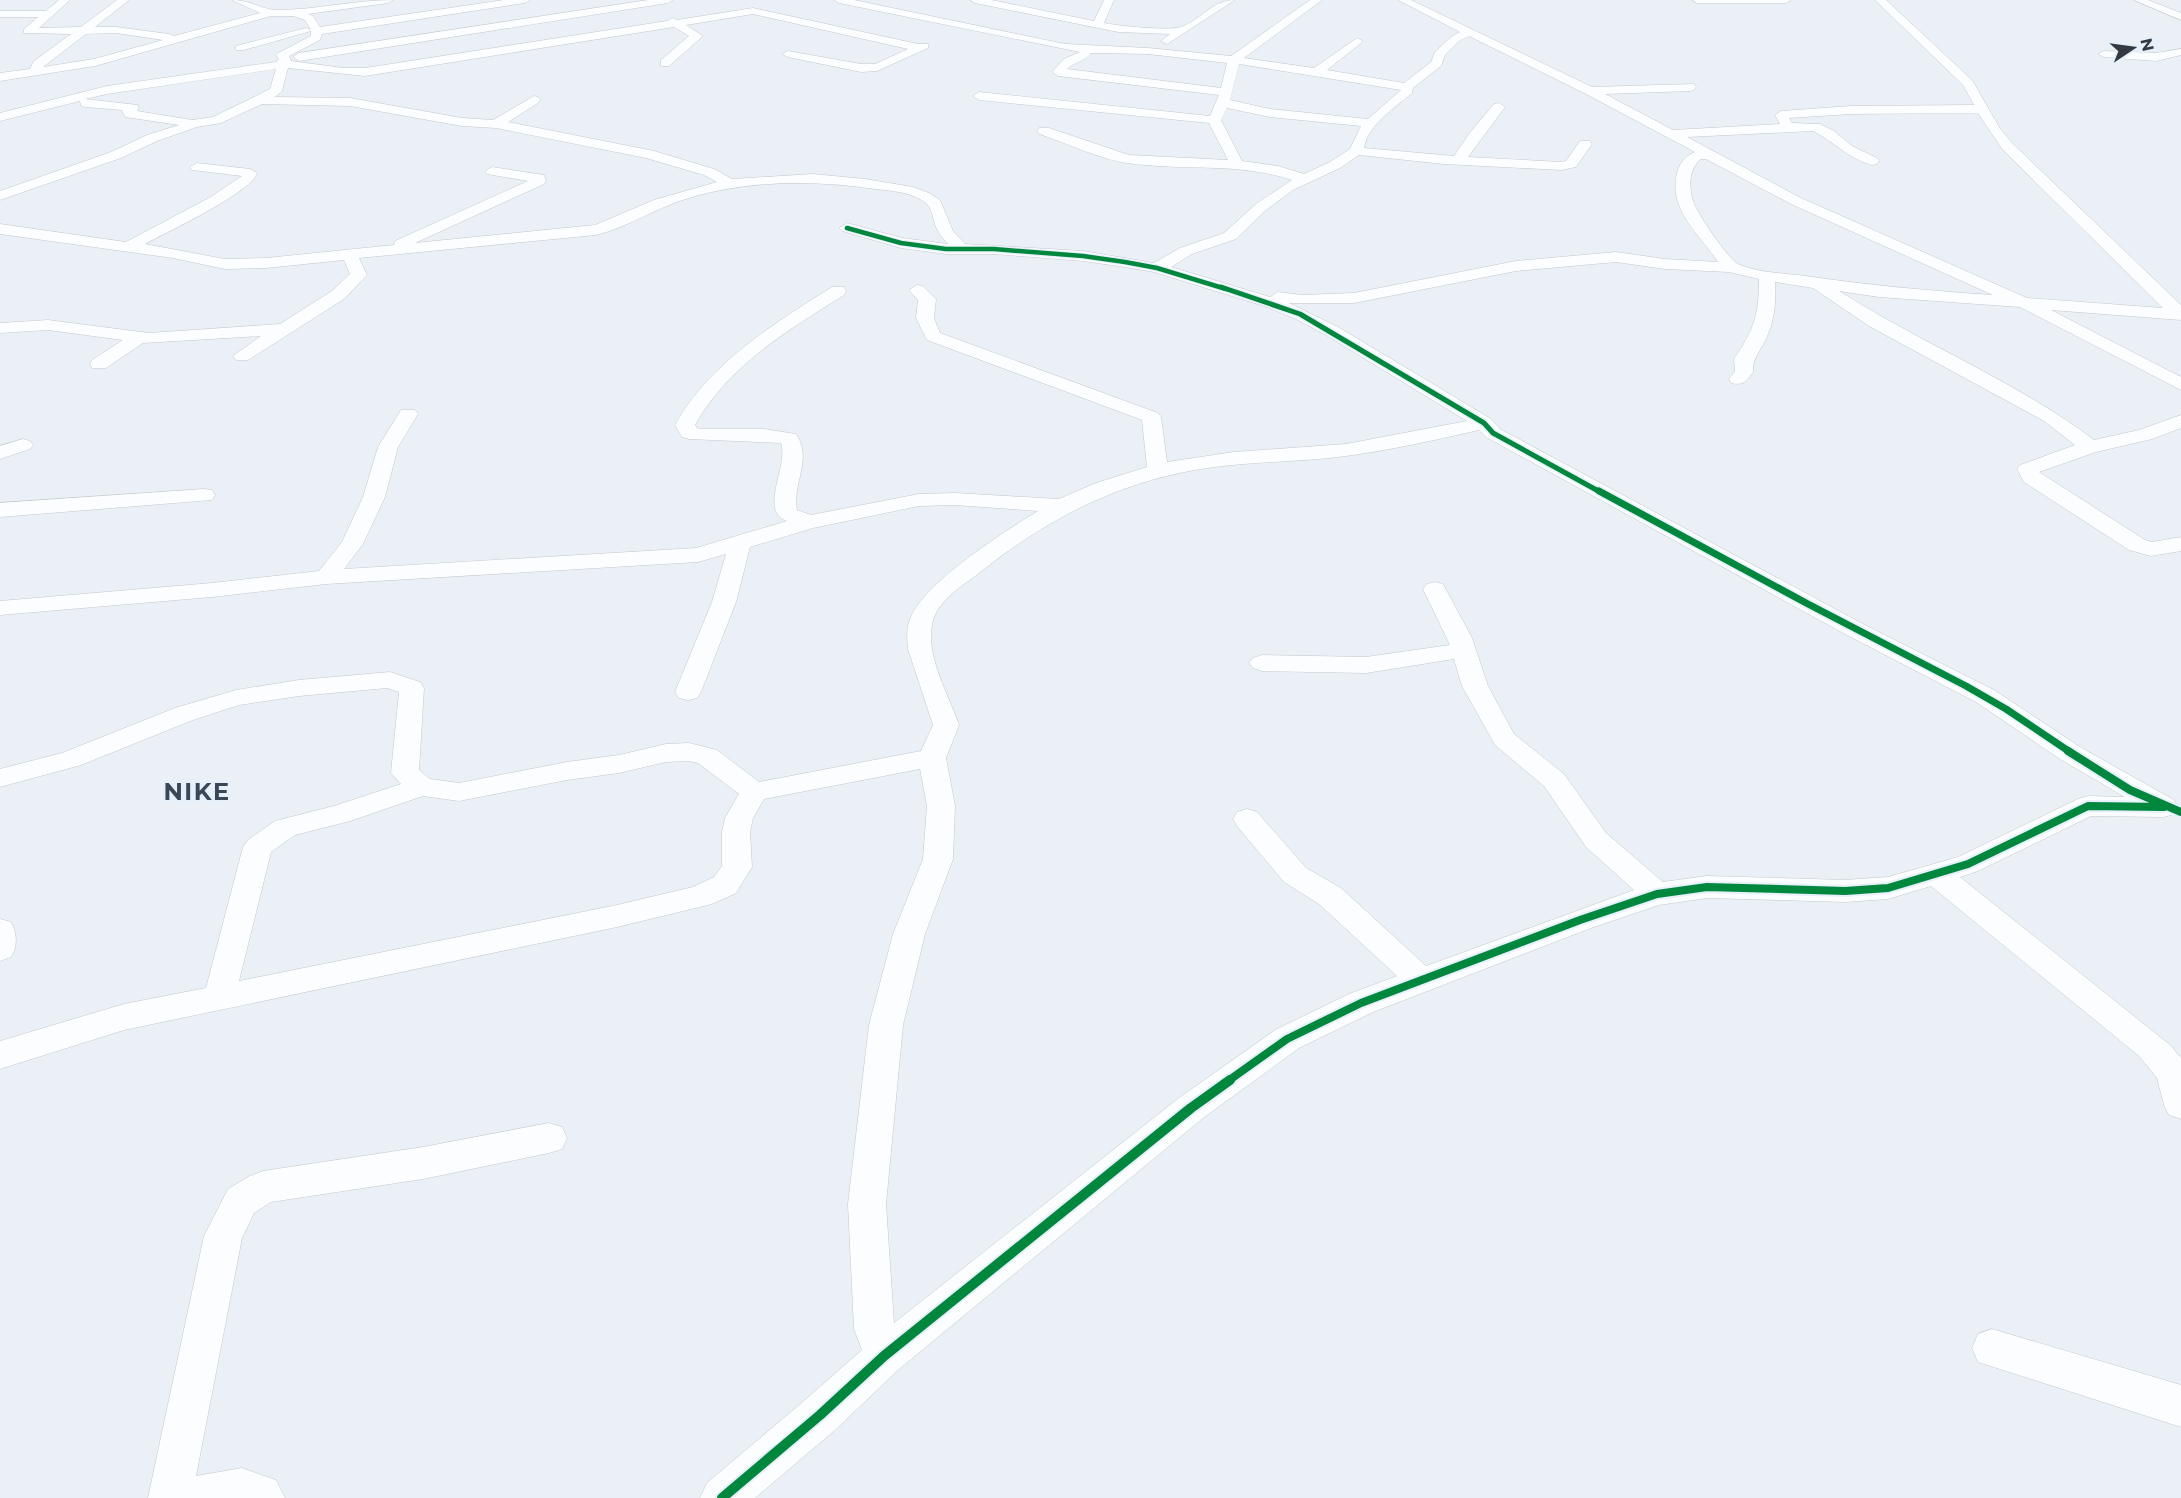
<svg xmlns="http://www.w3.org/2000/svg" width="2181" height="1498" viewBox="0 0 2181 1498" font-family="Montserrat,sans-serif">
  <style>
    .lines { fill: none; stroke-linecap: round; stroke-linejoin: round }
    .minor-casing { stroke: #c3c8ce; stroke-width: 1 }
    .minor { fill: #fcfdfe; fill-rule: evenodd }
    .cycleway-far4-casing { stroke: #e6f0fb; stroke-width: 7 }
    .cycleway-far3-casing { stroke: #e6f0fb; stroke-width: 8 }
    .cycleway-far2-casing { stroke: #e6f0fb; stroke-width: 10 }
    .cycleway-far1-casing { stroke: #e6f0fb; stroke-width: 12 }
    .cycleway-casing { stroke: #e6f0fb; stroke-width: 14 }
    .cycleway-far4 { stroke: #00873e; stroke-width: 4.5 }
    .cycleway-far3 { stroke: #00873e; stroke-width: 5 }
    .cycleway-far2 { stroke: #00873e; stroke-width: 7 }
    .cycleway-far1 { stroke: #00873e; stroke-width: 8 }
    .cycleway { stroke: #00873e; stroke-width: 10 }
    .labels { text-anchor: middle; stroke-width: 6; stroke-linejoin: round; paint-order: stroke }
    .district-label { font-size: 24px; font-weight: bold; letter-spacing: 1.5px; fill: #394756; stroke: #e6f0fb }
  </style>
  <rect width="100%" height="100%" fill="#ebf0f6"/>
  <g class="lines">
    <g class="minor-casing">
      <path id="minor" d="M59,0H70L39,28L81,27L117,0H129L95,27H116L169,34L174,36L260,13L232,0C251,0 262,10 277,10C316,10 354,0 393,0L388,3L308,14L313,16L320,27L504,0H530L525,3L322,34L320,40L289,56L291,61L343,68H365L667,21L672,18L677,20L753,8L918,44H928V48L877,71L861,72L788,57L782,54L788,51L861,64H875L908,49L753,14L686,25L703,36L669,66H661V60L689,36L674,27L365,76L288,68L282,91L275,97L350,98L462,118L493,120L534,96L538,97L540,100L538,103L508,122L654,151L714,169L732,179L813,174L865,179L913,187L929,193L940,200L953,231L965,244L1083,251L1154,263L1180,248L1224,233L1256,204L1292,180C1239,162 1182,171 1127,163C1102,160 1064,142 1039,134L1037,131L1039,128H1049L1129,155L1228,160L1209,123L979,100L973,96L979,92L1210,116L1219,95L1058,76L1052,72L1064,59L1080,52L839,3L834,0H854L1065,44L1148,48L1231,56L1310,0H1322L1244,58L1314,68L1357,38L1363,41L1361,43L1327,70L1404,83L1431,62L1435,52L1451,37L1460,32L1398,0H1411L1592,87L1694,84L1696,87L1694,90L1690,91L1605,94L1673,130L1780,124L1775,115L1781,111L1851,106L1974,105L1963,85L1875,0H1886L1972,80L1999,127L2012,143L2181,305V320L2051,310L2181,377V390L2020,307L1879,297L1839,291C1922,344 2016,381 2094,440L2139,430L2181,415V428L2152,439L2096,452L2039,472L2145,540L2152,542L2181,537V551L2151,556L2129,550L2024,482L2017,469L2020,465L2075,445L2044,421L1869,326L1813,288L1775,282C1776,299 1775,318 1768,334C1763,349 1752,356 1753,372C1747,381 1743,386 1731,383L1729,379L1735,371L1734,359C1754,330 1759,315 1759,279L1729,272L1665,269L1616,262L1516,271L1354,303H1289L1338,327L1491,419L1500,429L1863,624L1994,690L2080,747L2174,800L2178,807L2174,814L2164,817L2091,816L1978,871L1960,877L2170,1045L2181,1058V1119L2169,1115L2164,1105L2157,1078L2139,1056L1931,886L1888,899L1845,902L1707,898L1659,905L1591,928L1373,1012L1299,1048L1203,1118L898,1370L835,1430L755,1498H700L707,1483L805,1400L862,1350L854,1329L848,1204L869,1025L893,934L923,859L927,806L920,769L764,799L753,818L750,832L752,867L736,893L712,904L617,927L124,1030L0,1069V1041L124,1004L206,988L243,847L248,840L275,821L334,806L401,784L391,773L399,692L387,688L299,696L239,705L193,720L81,765L0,787V769L62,753L175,708L236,690L299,680L390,672L420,682L424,688L419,770L430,779L459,783L567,762L619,755L666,744L689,743L717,750L759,782L921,751L933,725L908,649C907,638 906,627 911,617C924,583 1005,531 1038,511L955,505L919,506L813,528L750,547L736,602L701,692L697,698L688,700L679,698L675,692L712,602L726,554L698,562L326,584L212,597L0,615V601L212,583L319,571L342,542L363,497L378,447L401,410H415L418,414L398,447L385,497L363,544L344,569L696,548L787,521C758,511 789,466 781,443L689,439L682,437L675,425C711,362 772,325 832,287H844L846,291L844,295C788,330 728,366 695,425L697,428L701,429H764L796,434C813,458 792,484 797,510L811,515L919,494L955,493L1059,499L1096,483L1147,467L1142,420L927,340L916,318L918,300L909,290L917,285L923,286L936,299L934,318L940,333L1158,413L1161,417L1167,462L1234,452L1346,444L1467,421L1326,335L1294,318L1264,306L1154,272L1125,267L1083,261L994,254H946L901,248L842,231L839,228L847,223L902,238L948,244C942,238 938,232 935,225C933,218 932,210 927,204C914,192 892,191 875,189C814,180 749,180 689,198C657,207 629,227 596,235L359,258L367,275L344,299L248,360H236L233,356L261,336L143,343L106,368H92L90,364L92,360L123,340L48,330L0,333V323L48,320L149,333L280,324L332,291L350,274L344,260L266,268L225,269L173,258L0,234V224L126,242L209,198L242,176L192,170L190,167L197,163L250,169L257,173C251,193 167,232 145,244L225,259L266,258L394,245L395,241L528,181L487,174L485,171L492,167L544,175L546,181L544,184L415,243L595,225L654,200L717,182L704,175L646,158L496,128L462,126L350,106L262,104L221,123L197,127L157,141L121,158L0,200V191L111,152L147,135L179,125L125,117L122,110L85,107L81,106L80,101L0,121V113L107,86L276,62L279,59L276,55L278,53L311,36V31L244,50H236V46L306,28L311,30L305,20L293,16H271L95,66L0,81V73L30,69L34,61L71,34L24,33V29L38,17H0V11H46ZM116,33L163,40L94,59L43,67L86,34ZM1469,36L1586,94L1695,152C1685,156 1679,164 1677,173C1668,211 1700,234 1718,262L1665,259L1616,252L1516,261L1354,293L1302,295L1278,292L1270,297L1171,267L1192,254L1236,239L1266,210L1293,190L1340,168L1359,155L1444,164L1561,170L1576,167L1592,144L1590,141H1580L1566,161L1561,162L1468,157L1505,107L1499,103L1494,104L1469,134L1454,156L1364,148C1368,124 1395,108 1412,93L1413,88L1441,66L1445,55L1459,41ZM1091,53L1148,54L1227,63L1221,88L1067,69C1074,62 1086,61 1091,53ZM1239,64L1401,90L1368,119L1270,109L1230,100ZM276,69L270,89L213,117L192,120L137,111L139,108L138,105L85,99L107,94ZM1227,108L1270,117L1361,126L1350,149L1330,162L1304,174L1278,166L1242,161L1221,120ZM1978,113L2002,149L2163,308L2027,298L1801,198L1687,137L1813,131C1833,141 1849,159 1872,165L1877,164L1879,161L1877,158L1852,146L1834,131L1820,124L1792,123L1789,118L1851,114ZM1701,159H1706L1791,204L1993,295C1930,291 1868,285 1805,276C1784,273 1758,273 1738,264C1729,260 1696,212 1693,201C1689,186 1688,170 1701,159ZM1479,430L1486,437L1845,634L1976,702L2060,759L2125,797L2088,796L2078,799L1958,857L1888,877L1845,880L1707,876L1663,882L1606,833L1564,774L1514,734L1488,686L1472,638L1443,584L1435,582L1427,584L1423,589L1450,645L1366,657L1262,655L1253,658L1249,663L1253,668L1262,671L1366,673L1454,659L1462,686L1495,745L1544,786L1586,847L1634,890L1426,966L1341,888L1306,868L1257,812L1247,809L1237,812L1233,819L1237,826L1284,882L1319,904L1397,976L1349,994L1275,1030L1179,1098L894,1323L886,1204L903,1025L925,934L953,859L955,806L946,758L959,725C949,695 926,658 932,625C936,600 964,585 983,570C1052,515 1127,478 1215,467C1259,461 1303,462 1346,456C1391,450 1435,440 1479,430ZM689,761L698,763L739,794L725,818L722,832V866L714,877L693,887L617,905L239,981L271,852L295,835L350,821L423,796L459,801L567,780L619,773L666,762Z
        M648,0H673L668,3L299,61L293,57L299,53Z
        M970,0H991L1094,21L1104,0H1114L1104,23C1118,26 1169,31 1181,27C1201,20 1212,0 1235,0L1167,44L1161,41L1170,34L1118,32L975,3Z
        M1692,0H1791L1786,3H1697Z
        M2134,0H2148L2181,13V20Z
        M2181,49V55L2156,61L2104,57L2098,54L2104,51L2156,53Z
        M23,439L30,441L33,445L30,449L0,459V446Z
        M204,489L212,490L215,495L212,500L0,517V503Z
        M0,919L11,922C17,933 18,946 11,957L0,961Z
        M549,1123L562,1127L567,1138L562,1149L549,1153L423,1179L271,1202L254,1213L242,1238L196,1476L242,1468L276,1480L285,1498H148L204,1236L228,1189L250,1176L263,1171L423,1147Z
        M1992,1329L2181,1385V1427L1978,1362L1972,1348L1978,1334Z"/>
    </g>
    <use href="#minor" class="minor"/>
    <g class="cycleway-far4-casing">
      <path id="cycleway-far4" d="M847,228L901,243L946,249H994L1083,256L1125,262L1157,268L1226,289"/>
    </g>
    <g class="cycleway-far3-casing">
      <path id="cycleway-far3" d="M1221,287L1300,314L1484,423L1493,433L1602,493"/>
    </g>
    <g class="cycleway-far2-casing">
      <path id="cycleway-far2" d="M1599,491L1808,604L1966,686L2006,709L2070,752"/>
    </g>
    <g class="cycleway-far1-casing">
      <path id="cycleway-far1" d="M2068,751L2130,790L2181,812
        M1228,1081L1287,1039L1361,1003L1580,920L1657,894L1707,887L1845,891L1888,888L1968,864L2088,806L2164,807"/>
    </g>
    <g class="cycleway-casing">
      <path id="cycleway" d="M722,1498L820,1415L884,1356L1191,1108L1230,1080"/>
    </g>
    <use href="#cycleway-far4" class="cycleway-far4"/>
    <use href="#cycleway-far3" class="cycleway-far3"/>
    <use href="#cycleway-far2" class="cycleway-far2"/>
    <use href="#cycleway-far1" class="cycleway-far1"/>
    <use href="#cycleway" class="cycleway"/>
  </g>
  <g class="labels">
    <g class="district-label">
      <text x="197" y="800">NIKE</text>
    </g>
  </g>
  <g transform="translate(2133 48) rotate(77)" stroke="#e6f0fb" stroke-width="4.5" paint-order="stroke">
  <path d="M0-4.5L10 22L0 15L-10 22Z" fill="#333940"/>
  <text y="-9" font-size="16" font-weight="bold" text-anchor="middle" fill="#333940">N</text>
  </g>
</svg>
